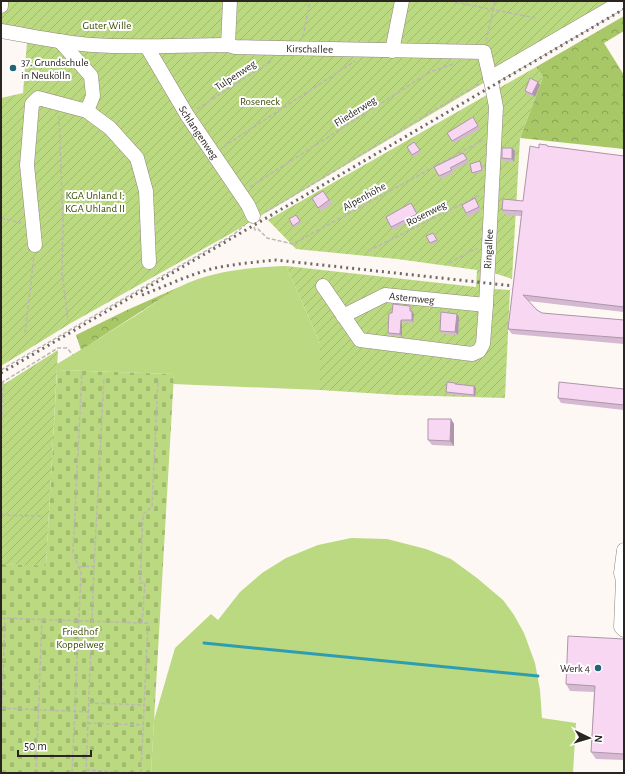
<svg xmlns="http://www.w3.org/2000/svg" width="625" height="774" viewBox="0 0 625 774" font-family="'Alegreya Sans',sans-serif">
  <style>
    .grass { fill: #bad980 }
    .forest { fill: url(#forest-crowns) }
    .cemetery { fill: url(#cemetery-stones) }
    .garden { fill: url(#garden-furrows) }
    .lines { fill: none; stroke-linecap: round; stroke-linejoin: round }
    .stream { stroke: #2f9db0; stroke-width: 3 }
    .minor-casing { stroke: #92847c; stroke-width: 15 }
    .path { stroke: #bdb7b3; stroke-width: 1.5; stroke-dasharray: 4 2; stroke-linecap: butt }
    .minor { stroke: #fff; stroke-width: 14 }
    .rail { stroke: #6f6966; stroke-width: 3; stroke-dasharray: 2 4; stroke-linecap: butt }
    .wall { fill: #d5b9d1 }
    .shaded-wall { fill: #ae96aa }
    .building { fill: #f8d7f3; stroke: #ae96aa }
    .poi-dot { fill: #236578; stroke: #fff; stroke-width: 1.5 }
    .labels { text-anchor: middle; stroke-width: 4; stroke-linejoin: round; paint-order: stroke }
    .park-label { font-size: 11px; fill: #3a4d02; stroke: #fff }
    .street-label { font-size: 11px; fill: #2b2522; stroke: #fff }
    .poi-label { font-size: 11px; fill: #2b2522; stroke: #fff; text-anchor: start }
  </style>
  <defs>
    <pattern id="forest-crowns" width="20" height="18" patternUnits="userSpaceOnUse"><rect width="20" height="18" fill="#a8c867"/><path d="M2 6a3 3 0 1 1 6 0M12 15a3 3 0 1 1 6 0" fill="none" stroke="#89a254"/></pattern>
    <pattern id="cemetery-stones" width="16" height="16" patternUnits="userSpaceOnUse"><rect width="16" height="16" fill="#bad980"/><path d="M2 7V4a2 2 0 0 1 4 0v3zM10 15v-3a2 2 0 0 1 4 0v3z" fill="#a0ba6e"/></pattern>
    <pattern id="garden-furrows" width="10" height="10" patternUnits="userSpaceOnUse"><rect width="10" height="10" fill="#bad980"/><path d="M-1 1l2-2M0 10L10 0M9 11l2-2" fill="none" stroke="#a0ba6e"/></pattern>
  </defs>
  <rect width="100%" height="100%" fill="#fef8f4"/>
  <path class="grass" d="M286,266L320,343V390L173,384L174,374L57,370V364C86,347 114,329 143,311C155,303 166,294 179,287C210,271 251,267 286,266Z
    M351,538L387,539L426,549L451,559L477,578L503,600L514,615L524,633L535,663L540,690L542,718L576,723L573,773H151L154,720L175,648L211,614L218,620L240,592L262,573L286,558L318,545Z"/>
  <path class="forest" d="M624,16V31L604,43L624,75V149L520,138L543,77L536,67Z
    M179,287L81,350L76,335L127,310Z"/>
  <path class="cemetery" d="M57,370L174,374L151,773H1V564L46,565Z"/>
  <path class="garden" d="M1,1H621L230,234L71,323L1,366V98L23,93L27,42L1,36Z
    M536,67L543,77L520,138L512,279L494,273V289L510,290L505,398L398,395L320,390V343L286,266L476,287L477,270L397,259L296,249L268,220Z
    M58,350L46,566L1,564V386Z"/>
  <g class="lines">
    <path class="stream" d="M204,643L538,676"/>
    <g class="minor-casing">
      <g id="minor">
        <path d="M1,6V1"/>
        <path id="s1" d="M1,31C31,36 61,43 92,45C137,48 182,45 228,45L235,47L484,52L492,86L496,107L486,305L483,344L479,351L472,354L360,340L323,286"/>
        <path d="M228,45L230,1"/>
        <path id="s2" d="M147,47L187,115L248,205L253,216"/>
        <path d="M392,51L402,1"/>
        <path d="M490,78L623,1"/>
        <path d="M87,111L110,128L137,158L146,191L149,262"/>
        <path d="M35,245L27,165L32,104L38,98L87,111L93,96L91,76L60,41"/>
        <path id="s3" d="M343,316L385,295L486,305"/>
        <path d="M624,550L621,573L623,580L621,627L624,630"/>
      </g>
    </g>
    <path class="path" d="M449,1L536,18
      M303,37L310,1
      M486,41L495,1
      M197,109L273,60
      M59,116L63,224L62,274L68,320
      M223,147L355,61
      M250,187L430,72L453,64
      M265,212C337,171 407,125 479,84
      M1,218L21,223
      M254,227L255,230L258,229L267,238L293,244L483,140
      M368,251L480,195
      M449,263L477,248
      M25,333L34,256
      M1,370L233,235L245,225
      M1,383L58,348H67L73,355
      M1,451L3,382
      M1,515L42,516
      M79,567L94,566
      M1,618L142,623
      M89,703L144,705
      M1,708L88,712
      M88,723L143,725
      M1,734L5,618
      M86,770L135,773
      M36,773L42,619
      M72,773L81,573L73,552L82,371
      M86,773L94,566L104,377
      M141,773L148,623H142L145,583H140L143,514L152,507L158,380"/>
    <use href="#minor" class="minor"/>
    <path class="rail" d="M142,295C166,286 190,274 215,268C235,264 256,262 276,260L523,287
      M1,373L624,9"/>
  </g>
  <path class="wall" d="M540,85L535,97L527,94L525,91Z
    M475,119L480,129L454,143L447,133Z
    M414,142L421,152L413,157L407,147Z
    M547,145L548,146L624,156V312L528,301L537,310L542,313L624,320V319V344L512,334L508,329L521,216L506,215L502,210L523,201L539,148Z
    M512,148L515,151L514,162L504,161L502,158Z
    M465,155L469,162L452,171L453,173L441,179L439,176Z
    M481,162L484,171L473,174L472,173Z
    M323,191L332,204L321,211L312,198Z
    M475,198L481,210L468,217L466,213Z
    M411,203L419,216L393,230L391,227Z
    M296,215L301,223L294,227L289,219Z
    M433,233L438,241L431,245L430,243Z
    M411,308V311L414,314L413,323L402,322V337L390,335L388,333Z
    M459,317L458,335L442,334L440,331Z
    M456,384L474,386L476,388L475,397L448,394L446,392Z
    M624,389V410L561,403L558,398Z
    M451,419L454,424V446L432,445L428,440Z
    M624,639V760L596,759L591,752L594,692L570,691L566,684Z"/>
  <path class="shaded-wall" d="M538,82L540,85L535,97L532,94Z
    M512,148L515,151L514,162L512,159Z
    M412,311L414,314L413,323L412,320Z
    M457,314L459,317L458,335L455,332Z
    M401,320L402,322V337L400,334Z
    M474,386L476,388L475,397L474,395Z
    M451,419L454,424V446L450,441Z"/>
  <path class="building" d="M530,78L538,82L532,94L525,91Z
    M473,117L478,126L452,141L447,133Z
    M414,142L420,150L412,155L407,147Z
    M539,144L547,145V146L624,156V307L523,295L537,310L542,313L624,320V319V338L508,329L522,211L502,210L503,199L523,201L530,146L539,148Z
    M502,148H512V159L502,158Z
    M463,153L467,159L450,168L452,170L439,176L434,167Z
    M480,161L482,170L472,173L470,164Z
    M323,191L329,200L318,208L312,198Z
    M475,198L479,207L466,213L462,205Z
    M411,203L417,214L391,227L386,217Z
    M296,215L300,221L293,226L289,219Z
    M433,233L437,240L430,243L426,236Z
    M393,304L410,306V311H412V320H401L400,334L388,333L389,313H392Z
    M441,312L457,314L455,332L440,331Z
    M447,382L455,383V384L474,386V395L446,392Z
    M559,382L624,389V405L558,398Z
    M428,419H451L450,441L428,440Z
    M568,636L624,639V754L591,752L595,686L566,684Z"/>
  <g class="poi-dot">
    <circle cx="13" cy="68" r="4"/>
    <circle cx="598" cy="668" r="4"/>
  </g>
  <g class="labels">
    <g class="park-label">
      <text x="107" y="29">Guter Wille</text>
      <text x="260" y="105">Roseneck</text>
      <text x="95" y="199">KGA Unland I;<tspan x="95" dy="13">KGA Uhland II</tspan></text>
      <text x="80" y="635">Friedhof<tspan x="80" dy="13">Koppelweg</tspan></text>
    </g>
    <g class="street-label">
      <text dy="4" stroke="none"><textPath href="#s1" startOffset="310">Kirschallee</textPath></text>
      <text transform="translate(235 75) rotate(-33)" y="4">Tulpenweg</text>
      <text transform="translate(355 111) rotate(-32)" y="4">Fliederweg</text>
      <text dy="4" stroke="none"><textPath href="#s2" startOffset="100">Schlangenweg</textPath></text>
      <text transform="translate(364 196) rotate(-29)" y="4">Alpenhöhe</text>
      <text transform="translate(426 213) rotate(-27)" y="4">Rosenweg</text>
      <text transform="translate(488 249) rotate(-87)" y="4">Ringallee</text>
      <text dy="4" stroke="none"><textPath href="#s3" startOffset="74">Asternweg</textPath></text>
    </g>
    <g class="poi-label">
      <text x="21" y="66">37. Grundschule<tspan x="21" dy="13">in Neukölln</tspan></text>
      <text x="590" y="672" text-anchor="end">Werk 4</text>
    </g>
  </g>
  <rect width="625" height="774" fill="none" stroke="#2b2522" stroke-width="4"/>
  <g transform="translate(589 738) rotate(95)" stroke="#ffffff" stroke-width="3" paint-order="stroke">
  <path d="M0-3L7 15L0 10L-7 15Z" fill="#2b2522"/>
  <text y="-6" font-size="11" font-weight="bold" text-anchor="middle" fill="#2b2522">N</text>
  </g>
  <path d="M18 750v6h73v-6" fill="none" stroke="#2b2522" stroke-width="2"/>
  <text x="24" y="750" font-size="12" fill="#2b2522" stroke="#ffffff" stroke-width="3" paint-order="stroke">50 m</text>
</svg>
